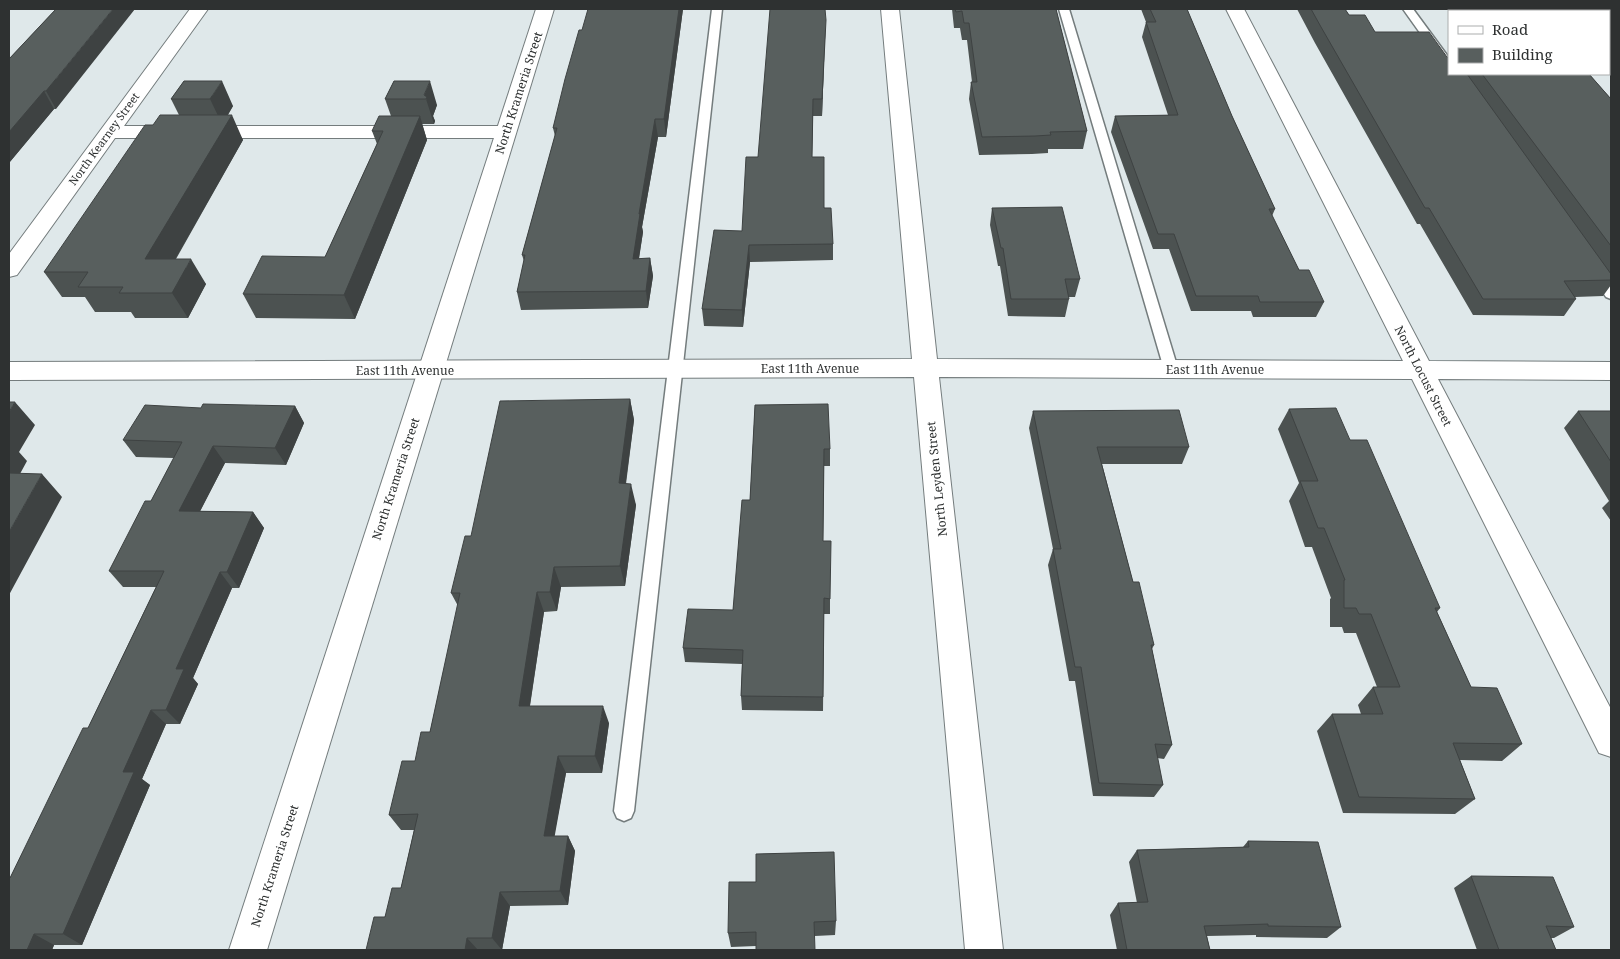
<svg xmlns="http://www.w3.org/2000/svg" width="1620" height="959" viewBox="0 0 1620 959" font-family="'Noto Serif',serif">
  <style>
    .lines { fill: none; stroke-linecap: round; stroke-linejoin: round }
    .lane-casing { stroke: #747c7d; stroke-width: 3 }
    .street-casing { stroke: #747c7d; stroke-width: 2 }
    .secondary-casing { stroke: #747c7d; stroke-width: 2 }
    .primary-casing { stroke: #747c7d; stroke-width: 2 }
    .lane { fill: #fff; fill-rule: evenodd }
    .street { fill: #fff; fill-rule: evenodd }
    .secondary { fill: #fff; fill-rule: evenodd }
    .primary { fill: #fff; fill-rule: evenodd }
    .wall { fill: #4c5251 }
    .shaded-wall { fill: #3e4242 }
    .building { fill: #585f5e; stroke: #3e4242 }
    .labels { text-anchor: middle; stroke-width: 5; stroke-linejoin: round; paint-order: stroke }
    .far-street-label { font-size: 11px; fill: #2e3131; stroke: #fff }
    .street-label { font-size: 12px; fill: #2e3131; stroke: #fff }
  </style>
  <rect width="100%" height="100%" fill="#dfe8ea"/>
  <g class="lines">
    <g class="lane-casing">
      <path id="lane" d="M712,9H722L634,811L631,818L624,821L617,818L614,811Z
        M1059,9H1069L1178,369L1176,373L1171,374L1166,373L1164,369Z
        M1403,9H1413L1449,58V69L1445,68Z
        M1595,267C1609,270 1611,287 1611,299L1606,297L1588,271L1590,268Z"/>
    </g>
    <g class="street-casing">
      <path id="street" d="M190,9H208L124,126H506L513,128L516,132L513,136L506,138H115L17,275L9,277V254Z
        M881,9H899L937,359L1403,361L1226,9H1244L1429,361L1611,362V380L1438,379L1611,709V757L1599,753L1412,379L939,377L1003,950H965L914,377L9,380V362L912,359Z"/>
    </g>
    <g class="secondary-casing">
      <path id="secondary" d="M536,9H554L267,950H229Z"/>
    </g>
    <g class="primary-casing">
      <path id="primary" d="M1609,12H1611V25H1609Z"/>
    </g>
    <use href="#lane" class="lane"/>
    <use href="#street" class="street"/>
    <use href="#secondary" class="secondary"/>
    <use href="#primary" class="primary"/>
  </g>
  <path class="wall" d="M56,9V109H54L9,163V59Z
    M683,9L666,137H658L642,227L643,232L639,259L650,258L653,276L648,308L521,310L517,292L524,261L522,255L555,136L553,128L582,30Z
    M952,9H1056L1087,131L1083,149H1048V153L1032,154L979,155L969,99L971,82H972L967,40H962L960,28H954Z
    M1141,9H1187L1232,116L1275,209L1272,216L1299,270L1324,302L1316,317H1253L1251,311H1191L1169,249H1153L1111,132L1115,116L1168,115L1142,37L1146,22Z
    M1297,9H1345L1349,15L1375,32L1449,74H1589L1611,99V285L1603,296L1575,297L1576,299L1564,316L1473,315L1420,224H1417L1315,43Z
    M1470,9H1538L1540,11H1472Z
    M825,36L822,116H813L812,157L833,244V260L750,262L743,327L704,326L702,309L742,231L758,157Z
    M184,81L233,106L228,115L243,140L176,259L206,284L188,318H135L131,312H95L85,297H62L44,272L153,125L179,115L171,99Z
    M394,81L437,105L433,116L435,121L434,124H422L427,140L355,319L256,318L243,294L325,257L377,144L372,131L391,116L385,99Z
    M992,208L1080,279L1075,297H1068L1069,299L1065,317L1008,316L1000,266H998L990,225Z
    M630,399L634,420L626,484L636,505L625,586L561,587L557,611L544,612L530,706L609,723L602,773H566L554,836H568L575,851L568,905L510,906L502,950H366L401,888L414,830H401L389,815L430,732L458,606L451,593L471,536Z
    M755,405L830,449V466H824L823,541L830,599V614H824L823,711L742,710L741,696L742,664L685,662L683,648L733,610L750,500Z
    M295,406L304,423L286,465L225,463L200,511L253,512L264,528L239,588H232L193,678L198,684L180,724H166L142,779L150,785L82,945H54L52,950H9L10,878L88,728L156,587H123L109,571L151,501L174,458L136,457L123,440L201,408Z
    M1289,409L1350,440L1440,608L1437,612L1471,687L1522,744L1502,761L1460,760L1475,799L1455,814L1343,813L1317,731L1332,714H1361L1358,705L1373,687H1377L1356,633H1344L1342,627H1330V599L1331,598L1312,547H1305L1289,501L1299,483L1278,429Z
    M1033,411L1189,447L1182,464H1102L1133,582L1154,645L1152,649L1172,745L1164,759L1157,758L1163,785L1154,797L1093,796L1075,681H1069L1048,565L1053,549L1029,428Z
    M1578,411H1611V521L1602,508L1609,501L1564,428Z
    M1248,841L1341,927L1327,938L1256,937V935L1207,936L1210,950H1117L1110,915L1118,903H1137L1129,862L1137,850L1243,847Z
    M1471,876L1574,927L1554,938H1551L1556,950H1477L1454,888Z
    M756,882L836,921L835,935L815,936L756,946L731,947L728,933Z"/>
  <path class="shaded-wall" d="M113,9H135L56,109L46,91Z
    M679,9H683L666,137L664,119Z
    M826,20L825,36L822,116V99Z
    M222,81L233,106L222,124L210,99Z
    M430,81L437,105L433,116L435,121L434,124L426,99L424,95Z
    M44,91L54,109L9,163V132Z
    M232,115L243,140L161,284L145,259Z
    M420,116L427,140L355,319L344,295Z
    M655,119L658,137L642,227L643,232L636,276L633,259L639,214Z
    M749,245L750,262L743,327L742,310Z
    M650,258L653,276L648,308L646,291Z
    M191,259L206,284L188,318L172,293Z
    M630,399L634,420L623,503L619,483Z
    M15,402L35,425L19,452L27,461L9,494V412Z
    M295,406L304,423L286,465L275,448Z
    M213,446L225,463L192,527L179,511Z
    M42,474L62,497L9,595V532Z
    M631,484L636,505L625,586L620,566Z
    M253,512L264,528L239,588L227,572Z
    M554,567L561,587L557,611L550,592Z
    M220,572L232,588L193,678L198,684L180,724L166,710L176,669Z
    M537,592L544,612L527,724L519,706Z
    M603,706L609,723L602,773L595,756Z
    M151,710L166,724L142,779L150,785L82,945L63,934L123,772Z
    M558,756L566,773L552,851L544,836Z
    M568,836L575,851L568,905L560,891Z
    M500,892L510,906L502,950L492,938Z
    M34,934L54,945L52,950H27Z
    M467,938L478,950H465Z"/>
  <path class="building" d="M56,9H113L46,91H44L9,132V59Z
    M588,9H679L664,119H655L639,214H640L633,259L650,258L646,291L517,292L525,255H522L557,128H553L565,79L579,30H582Z
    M770,9H825L826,20L822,99H813L812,157H824V208H831L833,244L749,245L742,310L702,309L714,230L742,231L746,157H758Z
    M955,9H1056L1087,131L1050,132L1051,135L1035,136L982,137L971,82H977L969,23H964L962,11L956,12Z
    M1150,9H1187L1232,116L1275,209H1269L1299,270H1309L1324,302H1260L1258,296H1196L1174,234H1158L1115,116L1178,115L1146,22H1156Z
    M1311,9H1345L1349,15H1365L1375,32H1429L1447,57H1449V74H1467L1611,274V280L1564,281L1576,299H1483L1429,208H1425L1321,27Z
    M1491,9H1538L1540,11H1493Z
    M1482,74H1589L1611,99V246Z
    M184,81H222L210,99H171Z
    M394,81H430L424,95L427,97L426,99H385Z
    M160,115H232L145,259H191L172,293H119L123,287H78L88,272H44L145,125H153Z
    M379,116H420L344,295L243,294L262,256L325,257L383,131H372Z
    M1062,207L1080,279H1065L1069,299H1011L1003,248H1001L992,208Z
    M630,399L619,483L631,484L620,566L554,567L550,592H537L519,706H603L595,756H558L544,836H568L560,891L500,892L492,938H467L465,950H366L374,917H385L392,888H401L418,814L389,815L402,761H415L421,732H430L460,593H451L465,536H471L500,401Z
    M9,402H15L9,412Z
    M203,404L295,406L275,448L213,446L179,511L253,512L227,572H220L176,669H184L166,710H151L123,772H134L63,934H34L27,950H9V878H10L83,728H88L164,571H109L145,501H151L182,442L123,440L145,405L201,408Z
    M828,404L830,449H824L823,541H831L830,599L824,598L823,697L741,696L743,650L683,648L688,609L733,610L742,500H750L755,405Z
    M1336,408L1350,440H1367L1440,608H1435L1471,687L1497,688L1522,744L1453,743L1475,799L1359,797L1332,714H1383L1373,687H1400L1371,614H1359L1356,608H1344V580H1345L1324,528H1318L1300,481H1318L1289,409Z
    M1179,410L1189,447H1097L1133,582H1139L1154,645H1151L1172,745L1155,744L1163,785L1099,783L1081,667H1075L1053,549H1061L1033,411Z
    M1578,411H1611V462Z
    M9,473L42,474L9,532Z
    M1248,841L1318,842L1341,927L1268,926V924L1204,926L1210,950H1127L1118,903L1148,902L1137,850L1249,847Z
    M834,852L836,921L814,922L815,950H756V932L728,933L729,882H756V854Z
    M1471,876L1553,877L1574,927L1546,926L1556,950H1499Z"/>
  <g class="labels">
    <g class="far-street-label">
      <text transform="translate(104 139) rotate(-54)" y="4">North Kearney Street</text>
    </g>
    <g class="street-label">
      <text transform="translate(519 93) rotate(-72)" y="4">North Krameria Street</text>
      <text x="810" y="373">East 11th Avenue</text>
      <text x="1215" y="374">East 11th Avenue</text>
      <text x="405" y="375">East 11th Avenue</text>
      <text transform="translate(1423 376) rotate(63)" y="4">North Locust Street</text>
      <text transform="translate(396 479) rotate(-72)" y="4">North Krameria Street</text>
      <text transform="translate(937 479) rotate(-96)" y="4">North Leyden Street</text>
      <text transform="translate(275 866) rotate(-72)" y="4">North Krameria Street</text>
    </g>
  </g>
  <rect width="1620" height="959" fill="none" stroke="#2e3131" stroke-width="20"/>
  <rect x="1448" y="10" width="162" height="65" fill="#ffffff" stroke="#abadad"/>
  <rect x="1458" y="26" width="25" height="8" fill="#ffffff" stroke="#abadad"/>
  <text x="1492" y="35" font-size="15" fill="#2e3131">Road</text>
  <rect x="1458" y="48" width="25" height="15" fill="#585f5e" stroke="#abadad"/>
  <text x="1492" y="60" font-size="15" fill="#2e3131">Building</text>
</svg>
